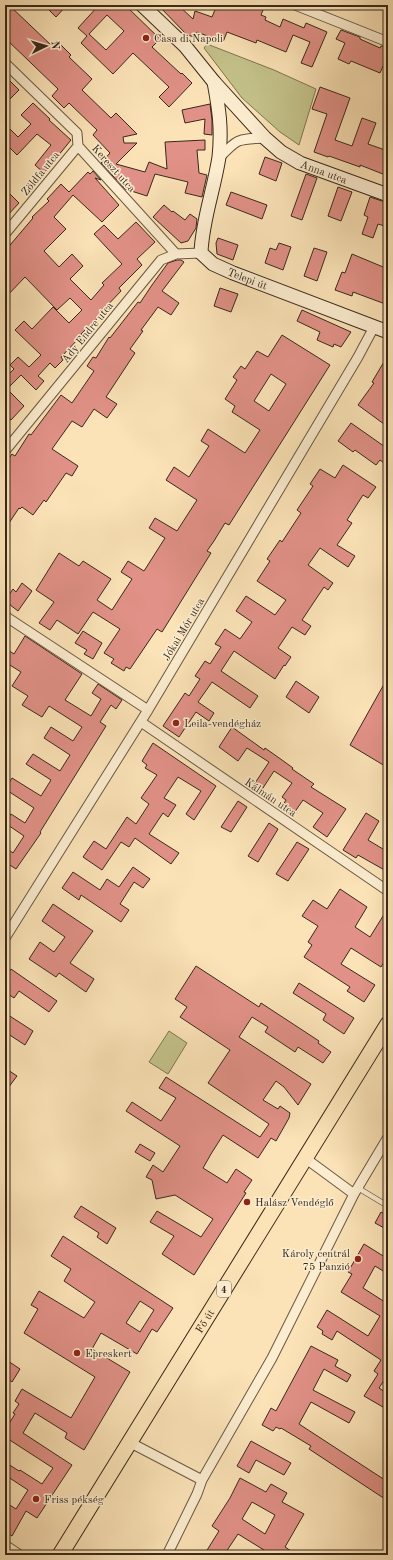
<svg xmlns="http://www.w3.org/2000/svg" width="393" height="1560" viewBox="0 0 393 1560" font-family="'Old Standard TT',serif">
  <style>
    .green { fill: #c4c28a; stroke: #7e7652 }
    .building { fill: #e19187; stroke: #38291a; fill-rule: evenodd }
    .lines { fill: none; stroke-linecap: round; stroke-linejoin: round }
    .lane-casing { stroke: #695841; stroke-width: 6 }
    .street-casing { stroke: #695841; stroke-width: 11 }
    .secondary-casing { stroke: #38291a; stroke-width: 15 }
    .primary-casing { stroke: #38291a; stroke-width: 17 }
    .lane { stroke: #fcedd0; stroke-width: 4.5 }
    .street { stroke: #fcedd0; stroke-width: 9 }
    .secondary { stroke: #fcedd0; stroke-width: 13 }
    .primary { stroke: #fbe3b7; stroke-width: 15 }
    .poi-dot { fill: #8f2418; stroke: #fcedd0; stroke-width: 1.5 }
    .labels { text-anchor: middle; stroke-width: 3; stroke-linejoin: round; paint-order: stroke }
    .shield { fill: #fcedd0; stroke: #736451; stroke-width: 1 }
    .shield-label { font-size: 10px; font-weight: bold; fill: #38291a }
    .poi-label { font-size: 11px; fill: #38291a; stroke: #fcedd0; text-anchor: start }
    .street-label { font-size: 11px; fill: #38291a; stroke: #fcedd0 }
  </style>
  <rect width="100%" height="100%" fill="#fbe3b7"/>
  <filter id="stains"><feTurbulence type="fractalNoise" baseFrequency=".005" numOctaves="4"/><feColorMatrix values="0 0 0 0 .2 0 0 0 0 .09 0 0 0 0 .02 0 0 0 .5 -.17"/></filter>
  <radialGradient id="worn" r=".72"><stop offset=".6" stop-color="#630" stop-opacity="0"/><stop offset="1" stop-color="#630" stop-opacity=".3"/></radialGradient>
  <path class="green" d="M207,44L274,70L316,89L299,145L280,132L242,98L204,48Z
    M169,1031L187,1043L168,1074L149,1062Z"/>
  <path class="building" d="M53,5H67L56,17L49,10Z
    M99,5H125L160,39L152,47L181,74L182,73L192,83L169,107L159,97L169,87L133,53L113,74L81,43L87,36L78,28ZM107,15L124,31L106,50L89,34Z
    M158,5L179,6L193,19L195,11L212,17L217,5H265L261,15L266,17L265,20L280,27L283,19L304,28L306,23L327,32L312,67L301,63L310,42L293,35L286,52L257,40L256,43L227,32L223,42L197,32L195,37L187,35Z
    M10,6L52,46L57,41L71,55L69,57L92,79L82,90L111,118L116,113L137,134L123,137L124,143H137L116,164L145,172L149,162L167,169L165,142L205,140V150H197L199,173L207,175L202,197L185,193L188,182L155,174L147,196L125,189L101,163L110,153L93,135L97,130L69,103L64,108L52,96L58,89L5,38V11Z
    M341,30L360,37V39L380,48L381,46L388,48V55L380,73L351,61L349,64L338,59L345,43L336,39Z
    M5,76L19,90L5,104Z
    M320,87L350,98L335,140L352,146L362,118L376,123L368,144L388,151V176L360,165V167L329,156L328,157L314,152L327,114L312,109Z
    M33,103L50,119L49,120L71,140L44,173L35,165L51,145L37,134L17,155L5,143V124L18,137L31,124L21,115Z
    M210,104L212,120V135L204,134L205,119L185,123L182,110Z
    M265,157L282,163L276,181L259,174Z
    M93,171L101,180L95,178L119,205L102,222L73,195L54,217L66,229L44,251L59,267L72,254L83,266L70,279L91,300L104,285L102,283L122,264L94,234L104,225L118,239L136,222L155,242L137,259L142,265L119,288L121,291L102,311L103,313L81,334L82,335L61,357L63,360L55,368L50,363L38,376L44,381L36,390L21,375L7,389L24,406L11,420L5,414V378L14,369L10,365L18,357L29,367L41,355L15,330L24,321L32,329L53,307L69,323L82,310L70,298L57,310L25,277L5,298V251L33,218L32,217L49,201L47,199L61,184L69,192L88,172L90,174Z
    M306,174L317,178L302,220L291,216Z
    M338,187L352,192L341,221L328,216Z
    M5,189L19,203L5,218Z
    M231,192L267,205L262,219L226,205Z
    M370,197L388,203V227L378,224L373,238L362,234L368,217L364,215Z
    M164,205L172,212L173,211L185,220L190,214L197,219L196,228L188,241L181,243L153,217Z
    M218,238L238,245L233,260L217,254L216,243Z
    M279,243L291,247L283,270L265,263L270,248L276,250Z
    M314,248L327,252L317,281L304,276Z
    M352,254L388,269V277L385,285L388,286V305L353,292L352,296L335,290L342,272L345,273Z
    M177,260H181L184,262L162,291L179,303L171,315L158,307L141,330L143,331L130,349L135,353L106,397L117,404L107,418L94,409L82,427L72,421L52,449L78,466L72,476L66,473L46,502L44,500L33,515L22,507L20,509L19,508L5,529V464L12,454L15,456L29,434L31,435L61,395L72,403L94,371L87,366L93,357L96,358L109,337L110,338L138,302L140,303L152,285L168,263Z
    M220,288L238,294L231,312L214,306Z
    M302,310L351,332L341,347L334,344L333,347L317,340L320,332L297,321Z
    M282,335L330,365L229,525L225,523L214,541L207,551L211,553L162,632L157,629L130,669L126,667L124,671L111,663L114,659L104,653L120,629L93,612L78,634L57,620L50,630L39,623L54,602L36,590L59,553L79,566L83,561L111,579L97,600L112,610L132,579L121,572L128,561L144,571L165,538L149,528L155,518L177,531L197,500L166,480L174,467L189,477L209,446L201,441L208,429L245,453L260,430L232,412L235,406L225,399L237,380L233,377L241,366L245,369L257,351L268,357ZM271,374L286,384L269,411L254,401Z
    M388,355V427L358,405L374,383L372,382Z
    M351,423L388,449V466L380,460L376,465L355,450L353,452L338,441Z
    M343,465L376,487L368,498L363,495L347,520L352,523L337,545L355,556L348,567L320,548L308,565L333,583L328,590L324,587L302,620L311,626L305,635L292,627L278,648L291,657L285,666L284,665L275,679L234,651L221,671L258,696L250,708L212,682L198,702L214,713L209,721L196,712L179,737L163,726L185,693L189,696L200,679L195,676L205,661L210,664L221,647L215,644L225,629L240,639L252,622L236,611L246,596L275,615L286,600L257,581L270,561L267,559L280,540L282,542L301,513L297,510L313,486L310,484L320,469L335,478Z
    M22,583L32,591L18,611L5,601L13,589L16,592Z
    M83,631L102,643L93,659L84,654L87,650L75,643Z
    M25,636L82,674L65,700L91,716L101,699L92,693L98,684L122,700L116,709L111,705L100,722L106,726L40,832L41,833L16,869L5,862V847L13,853L24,836L5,823L11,814L25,823L34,808L5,789L12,778L41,796L51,780L26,764L33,754L60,771L70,755L44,738L51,727L73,741L82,727L49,706L42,717L22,705L28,696L12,686L21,672L5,662V648L14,654Z
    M388,677V760L385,766L350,745Z
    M296,681L319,697L309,713L286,697Z
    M232,727L264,750L265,748L282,760L293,768L292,769L314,784L311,787L346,809L327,837L313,827L323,813L303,800L294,813L283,805L286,800L282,797L292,783L274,771L261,791L253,786L269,762L247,748L238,761L219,747Z
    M153,743L216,786L194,820L186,814L201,791L178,777L164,798L176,805L168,817L163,813L149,834L179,853L171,864L135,838L129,847L121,842L102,870L83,857L94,841L106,849L127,817L136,824L149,804L141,798L157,775L145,768L147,765L142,761Z
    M238,801L247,807L231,832L221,827Z
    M366,813L379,821L368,840L388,852V872L358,855L356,858L343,850Z
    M269,823L278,829L258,862L248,856Z
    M297,842L309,849L288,881L276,874Z
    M133,867L150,879L143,888L134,882L120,904L129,910L121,922L81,895L79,900L62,888L73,872L100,890L107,879L119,887Z
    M340,889L367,907L355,927L370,937L388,908V956L381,967L351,948L341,964L375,985L364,1002L347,991L350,987L304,957L312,945L308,942L318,926L302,916L313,900L327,909Z
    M53,904L93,931L70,963L94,979L86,992L59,973L56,977L29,959L40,942L54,952L65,937L42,921Z
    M196,966L259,1007L261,1003L319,1041L318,1043L331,1052L323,1063L298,1047L295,1052L265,1032L268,1027L252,1017L239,1037L311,1084L298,1105L284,1087L276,1081L263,1100L278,1109L280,1106L290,1113L289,1118L276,1141L271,1138L258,1158L223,1135L211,1154L203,1168L227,1183L236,1169L252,1180L244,1192L246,1193L194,1275L162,1254L174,1236L150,1222L157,1211L201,1237L213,1219L175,1195L156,1199L152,1180L146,1177L153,1165L163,1172L180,1146L126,1111L132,1102L161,1121L176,1098L159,1088L166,1077L260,1137L269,1124L208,1083L230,1050L180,1017L187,1007L175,999Z
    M11,969L57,1001L49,1012L19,991L14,998L5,992L8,987L5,985V978Z
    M299,983L354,1018L344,1034L323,1020L326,1014L293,993Z
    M5,1013L33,1031L25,1045L5,1032Z
    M5,1068L17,1076L5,1092Z
    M140,1144L155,1153L150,1161L135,1152Z
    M81,1206L116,1228L107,1244L97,1237L99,1233L74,1217Z
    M381,1212L388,1216V1230L375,1223Z
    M63,1236L173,1308L157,1332L152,1329L137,1354L101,1333L92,1349L130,1372L84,1450L65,1438L67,1433L35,1413L23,1433L72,1465L37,1518L26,1511L12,1536L5,1532V1502L16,1509L28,1490L5,1475V1462L19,1471L20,1470L42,1484L53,1468L5,1437V1430L15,1414L13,1413L19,1404L15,1401L22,1389L71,1418L95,1377L24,1333L38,1309L31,1305L39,1291L84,1318L95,1302L64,1281L71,1269L51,1256ZM140,1301L154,1310L140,1332L126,1323Z
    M364,1244L388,1259V1274L375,1266L363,1288L388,1304V1374L379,1388L388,1394V1410L364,1396L378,1374L374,1371L381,1360L337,1331L332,1340L322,1334L323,1331L317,1327L327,1310L368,1336L380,1316L341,1292L352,1274L348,1272Z
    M311,1346L338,1360L335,1366L351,1375L347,1382L324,1369L313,1390L355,1412L349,1423L311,1402L299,1424L388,1482V1501L309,1449L311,1446L281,1428L280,1429L276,1427L273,1431L262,1425L271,1408L276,1411Z
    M5,1359L20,1369L12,1382L5,1377Z
    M251,1441L291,1463L284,1475L256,1460L249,1473L237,1466Z
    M240,1478L266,1492L271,1484L287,1493L282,1502L304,1514L285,1547L297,1555H272L238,1534L224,1555H204L219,1531L212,1526L230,1498ZM252,1502L275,1515L265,1534L242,1519Z"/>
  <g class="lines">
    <g class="lane-casing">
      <path id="lane" d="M358,1188L388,1206"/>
    </g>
    <g class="street-casing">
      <path id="street" d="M295,5L388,42
        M5,63L77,133L78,146L176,254
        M219,158C238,138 238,139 265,138
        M5,234L78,146
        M5,451L161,260L176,254L201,253
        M5,616L148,710
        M141,722L388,891
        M5,938L148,710L358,357L374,327
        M305,1158L354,1194
        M129,1442L202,1480
        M5,1545L20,1555
        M167,1555L197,1494L202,1480L272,1358L354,1194L388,1137"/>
    </g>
    <g class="secondary-casing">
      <g id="secondary">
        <path id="s1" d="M142,5L185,46L214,82L265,138L281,152L300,163L388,195"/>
        <path id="s2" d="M214,82C219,109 222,129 219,157C214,190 202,221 201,253L213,264L233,273L388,332"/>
      </g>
    </g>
    <g class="primary-casing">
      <g id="primary">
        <path id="s3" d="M60,1555L388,1024"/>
      </g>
    </g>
    <use href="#lane" class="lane"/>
    <use href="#street" class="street"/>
    <use href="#secondary" class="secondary"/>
    <use href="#primary" class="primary"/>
  </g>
  <g class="poi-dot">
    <circle cx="146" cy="38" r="4"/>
    <circle cx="176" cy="723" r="4"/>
    <circle cx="247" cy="1202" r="4"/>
    <circle cx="358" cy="1259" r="4"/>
    <circle cx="77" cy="1353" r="4"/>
    <circle cx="36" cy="1499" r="4"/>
  </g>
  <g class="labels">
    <rect class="shield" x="217" y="1281" width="14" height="16" rx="3"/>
    <g class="shield-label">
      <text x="224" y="1293">4</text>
    </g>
    <g class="poi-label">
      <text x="154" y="42">Casa di Napoli</text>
      <text x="184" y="727">Leila-vendégház</text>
      <text x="255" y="1206">Halász Vendéglő</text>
      <text x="350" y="1257" text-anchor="end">Károly centrál<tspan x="350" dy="13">75 Panzió</tspan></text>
      <text x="85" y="1357">Epreskert</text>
      <text x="44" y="1503">Friss pékség</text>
    </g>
    <g class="street-label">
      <text transform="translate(114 168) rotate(48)" y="4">Kereszt utca</text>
      <text dy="4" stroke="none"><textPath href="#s1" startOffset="250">Anna utca</textPath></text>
      <text transform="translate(40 173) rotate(-51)" y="4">Zöldfa utca</text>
      <text dy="4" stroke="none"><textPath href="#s2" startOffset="227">Telepi út</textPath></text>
      <text transform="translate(87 332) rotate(-51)" y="4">Ady Endre utca</text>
      <text transform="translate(183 629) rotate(-59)" y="4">Jókai Mór utca</text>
      <text transform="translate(271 797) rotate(34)" y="4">Kálmán utca</text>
      <text dy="4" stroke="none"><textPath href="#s3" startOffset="275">Fő út</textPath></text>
    </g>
  </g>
  <rect width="393" height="1560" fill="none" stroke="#fbe3b7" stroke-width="20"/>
  <rect x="6" y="6" width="381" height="1548" fill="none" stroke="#38291a" stroke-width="2"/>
  <rect x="10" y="10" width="373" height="1540" fill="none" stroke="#38291a"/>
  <g transform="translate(46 46) rotate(85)" stroke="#fcedd0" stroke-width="3" paint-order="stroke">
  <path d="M0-3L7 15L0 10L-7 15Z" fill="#38291a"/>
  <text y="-6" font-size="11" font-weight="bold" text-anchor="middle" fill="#38291a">N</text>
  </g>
  <rect width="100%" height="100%" filter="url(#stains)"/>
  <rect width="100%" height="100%" fill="url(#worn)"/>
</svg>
